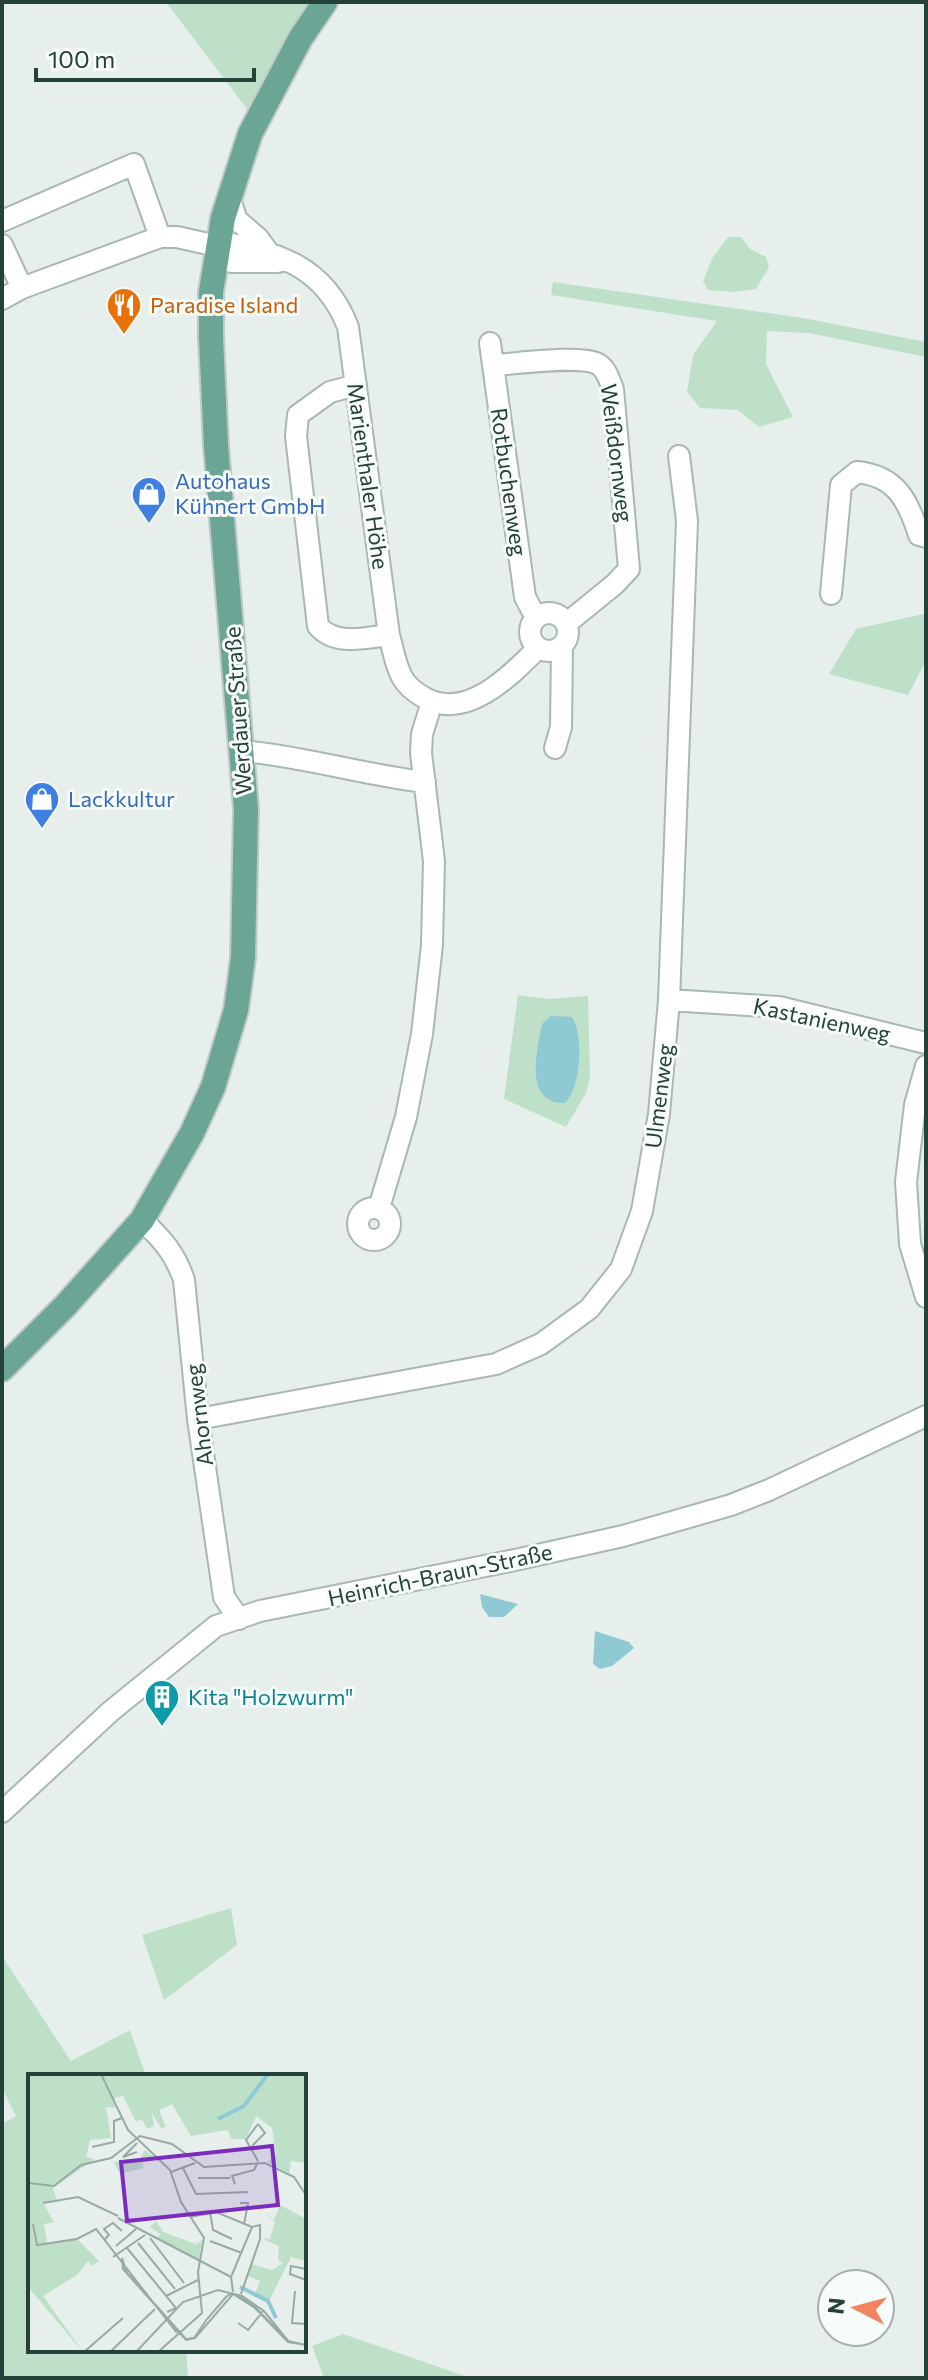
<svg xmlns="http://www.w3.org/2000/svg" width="928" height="2380" viewBox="0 0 928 2380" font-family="Commissioner,sans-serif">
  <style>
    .green { fill: #bfe0c8 }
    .water { fill: #8ec9d4 }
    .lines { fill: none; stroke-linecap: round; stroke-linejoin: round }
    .minor-casing { stroke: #a8b8b2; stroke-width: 24 }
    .major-casing { stroke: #c2cac8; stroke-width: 28 }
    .minor { stroke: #fff; stroke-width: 20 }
    .major { stroke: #6aa596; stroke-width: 24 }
    .labels { text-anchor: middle; stroke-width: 6; stroke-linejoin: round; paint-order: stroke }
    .food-label { font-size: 22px; fill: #c56008; stroke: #f7fbf9; text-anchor: start }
    .street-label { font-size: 22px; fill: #24423a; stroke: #f7fbf9 }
    .shop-label { font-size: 22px; fill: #366cbe; stroke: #f7fbf9; text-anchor: start }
    .culture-label { font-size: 22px; fill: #0d838f; stroke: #f7fbf9; text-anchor: start }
    .inset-river { fill: none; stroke: #8ec9d4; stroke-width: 4 }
    .inset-road { fill: none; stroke: #98aaa4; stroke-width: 2 }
    .view { fill: #7b2cbf; fill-opacity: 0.15; stroke: #7b2cbf; stroke-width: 4 }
    .inset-edge { fill: none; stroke: #24423a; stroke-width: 4 }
  </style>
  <rect width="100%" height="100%" fill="#e6efeb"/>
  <path class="green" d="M166,2H312L247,109Z
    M728,237H741L750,249L766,257L769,267L756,289L734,292L708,290L703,281L713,257Z
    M553,282L803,318L926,342V357L809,333L767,331L766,364L793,417L759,427L738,410L700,408L687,392L693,355L717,321L551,295Z
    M923,614L926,615V661L908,695L829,674L856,629Z
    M518,995L550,999L588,996L590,1077L586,1093L566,1127L504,1099Z
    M231,1908L237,1945L164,2000L142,1935Z
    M2,1956L71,2061L130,2030L146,2076H30V2350H186L188,2378H3L2,2124L16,2116L2,2088Z
    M343,2334L462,2375L469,2378H324L312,2346Z"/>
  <path class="water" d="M551,1016L572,1017C584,1035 581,1088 565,1103C523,1104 537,1050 542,1024Z
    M480,1594L518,1604L504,1617H489L482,1607Z
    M595,1631L629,1642L634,1648L612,1666L600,1669L593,1664Z"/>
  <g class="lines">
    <g class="minor-casing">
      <path id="minor" d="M229,197L237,220L258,238L269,253
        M2,221L134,164L160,237
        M218,241C278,253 324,265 348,327L389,635C393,649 395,664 402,677C407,687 416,693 425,698C467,721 511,675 538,648
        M2,245L22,288
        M215,258L232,262H278
        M2,299L22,288L160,237H177L217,246
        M490,343L525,597L536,618
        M493,365C516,364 576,355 596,363C606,367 609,379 613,389L629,569L615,584L567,623
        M356,385L330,392L298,415L296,436L318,626C335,646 365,638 389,635
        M831,594L841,485L857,472C896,476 908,500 919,535L926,537
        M530 632a19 19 0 1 1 38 0a19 19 0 1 1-38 0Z
        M555,748L561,727L562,647
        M242,751C303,756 363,775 425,782
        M669,1000L779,1007L926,1043
        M926,1066L915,1105L906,1182L910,1244L926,1297
        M379,1208L406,1117L422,1034L432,945L434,861L421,753L422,734L432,702
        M358 1224a16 16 0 1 1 32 0a16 16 0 1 1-32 0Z
        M142,1220C162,1239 175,1253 184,1280L198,1419L224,1597L239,1619
        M198,1419L496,1364L541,1344L589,1309L621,1269L642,1211L659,1114L669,1000L687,521L679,456
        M2,1812L111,1711L216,1626L260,1611L515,1560L623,1536L731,1505L769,1490L926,1416"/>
    </g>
    <g class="major-casing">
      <path id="major" d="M2,1369L66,1305L142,1220L192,1133L213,1087L236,1010L243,958L246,809L216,446L211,338V292L223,218L250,134L300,39L325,2"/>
    </g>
    <use href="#minor" class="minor"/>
    <use href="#major" class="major"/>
  </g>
  <defs>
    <g id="restaurant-pin" transform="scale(1.8)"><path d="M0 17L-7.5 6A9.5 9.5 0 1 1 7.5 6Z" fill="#e8710a" stroke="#f7fbf9"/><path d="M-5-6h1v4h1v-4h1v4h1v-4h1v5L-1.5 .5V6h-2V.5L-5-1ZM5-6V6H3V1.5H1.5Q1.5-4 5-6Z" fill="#fff"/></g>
    <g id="shop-pin" transform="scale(1.8)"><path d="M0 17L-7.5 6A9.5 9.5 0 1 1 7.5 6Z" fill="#3f7fe0" stroke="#f7fbf9"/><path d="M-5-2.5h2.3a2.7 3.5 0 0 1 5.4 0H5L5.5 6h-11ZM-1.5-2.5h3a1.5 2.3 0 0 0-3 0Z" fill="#fff"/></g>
    <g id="building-pin" transform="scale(1.8)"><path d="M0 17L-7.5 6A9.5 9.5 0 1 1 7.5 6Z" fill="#0f9aa8" stroke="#f7fbf9"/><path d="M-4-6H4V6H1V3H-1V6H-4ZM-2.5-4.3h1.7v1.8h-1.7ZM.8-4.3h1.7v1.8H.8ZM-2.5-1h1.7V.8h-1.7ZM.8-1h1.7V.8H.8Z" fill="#fff"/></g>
  </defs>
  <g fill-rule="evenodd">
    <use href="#restaurant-pin" x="124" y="305"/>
    <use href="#shop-pin" x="149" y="494"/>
    <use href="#shop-pin" x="42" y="799"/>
    <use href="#building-pin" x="162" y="1697"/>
  </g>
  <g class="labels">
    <g class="food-label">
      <text x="150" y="313">Paradise Island</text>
    </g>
    <g class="street-label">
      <text transform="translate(617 453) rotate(83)" y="8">Weißdornweg</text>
      <text transform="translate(368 476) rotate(82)" y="8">Marienthaler Höhe</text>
      <text transform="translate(509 482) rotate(82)" y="8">Rotbuchenweg</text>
      <text transform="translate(238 711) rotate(-94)" y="8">Werdauer Straße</text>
      <text transform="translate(822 1020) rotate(12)" y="8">Kastanienweg</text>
      <text transform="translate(659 1096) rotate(-83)" y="8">Ulmenweg</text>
      <text transform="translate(199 1415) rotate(-97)" y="8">Ahornweg</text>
      <text transform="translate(440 1575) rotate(-12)" y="8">Heinrich-Braun-Straße</text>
    </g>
    <g class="shop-label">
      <text x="175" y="489">Autohaus<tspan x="175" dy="25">Kühnert GmbH</tspan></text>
      <text x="68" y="807">Lackkultur</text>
    </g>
    <g class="culture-label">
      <text x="188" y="1705">Kita "Holzwurm"</text>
    </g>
  </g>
  <g transform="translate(28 2074)">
    <rect width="278" height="278" fill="#e6efeb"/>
    <path d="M0,0H278V89L263,87L261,99L239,88L248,80L244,54L228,42L218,65H203L200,56L163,62L144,30L131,36L138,53L133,54L124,39L126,52L119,55L114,45L108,48L95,22L86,24L88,34L78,33L83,64L62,66L58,83L67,85L25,114L29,127L15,129L26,148L16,150L19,169L48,164L71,187L64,192L60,187L49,201L15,222L55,278L0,213ZM117,76L126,83L114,90L116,94L92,100L86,88L110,87ZM252,131L278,145V187L263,183L241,227L227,220L232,207L218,201L223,190L244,196L255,189L250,186L251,172L233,164L242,165L247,148L233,135L246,146ZM128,147L135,158L168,170L174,166L171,186L130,164L132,160L122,153Z" fill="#bfe0c8"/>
    <path class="inset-river" d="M190,45L216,32L240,0M212,213L240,227L248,244"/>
    <path class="inset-road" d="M73,0L100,56L142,96L153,128L176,164L170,198L174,239L130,278M230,50L218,66L230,87M109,69L95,83L109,78M224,72L237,59L230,50M64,73L86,68V47L94,44M155,94L168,120L220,118M143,98L167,89M170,104H202M0,109L26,112L53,91L83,84L112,62L144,70L176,93L237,89L266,103L278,121M207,110L204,102L226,96L230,88M15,129L50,123L90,142M212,129H220L216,150M182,138L185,156L204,165M162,143L188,138L224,153M90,144L203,203L205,218M5,150L9,171L49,165L68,155L149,259M122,164L156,209M77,165L81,161L76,155L85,149L94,157M182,167L214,179M110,169L147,215M88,172L108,155M99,174L148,234L139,238M85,183L117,161M94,184L99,199L158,265L166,264L179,245L198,223L202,220H205L210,222L221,229L227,233L260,267L278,271L260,268L227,234L205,220L167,264L158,266L95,195ZM278,195L263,192L262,200L278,206M203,203L224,153L232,151V165L213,220M267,217L264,249L278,250M138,222L170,206M210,249L220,256L235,237M56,278L95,244M82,278L127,235M108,278L155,228L190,216L214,222L236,237L261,268L278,271"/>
    <path class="view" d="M244,72L250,131L99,147L93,88Z"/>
    <rect width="278" height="278" class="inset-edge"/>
  </g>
  <rect width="928" height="2380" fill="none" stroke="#24423a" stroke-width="8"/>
  <g transform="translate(856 2308) rotate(276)"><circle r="38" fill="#f7fbf9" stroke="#a3b1ad" stroke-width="2"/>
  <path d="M0-6L14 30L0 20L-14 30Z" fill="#f4845f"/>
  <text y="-12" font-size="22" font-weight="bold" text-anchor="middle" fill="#24423a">N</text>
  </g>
  <path d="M36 68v12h218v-12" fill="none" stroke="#24423a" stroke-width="4"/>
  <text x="48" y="68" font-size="24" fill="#24423a" stroke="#f7fbf9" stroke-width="6" paint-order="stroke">100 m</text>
</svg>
